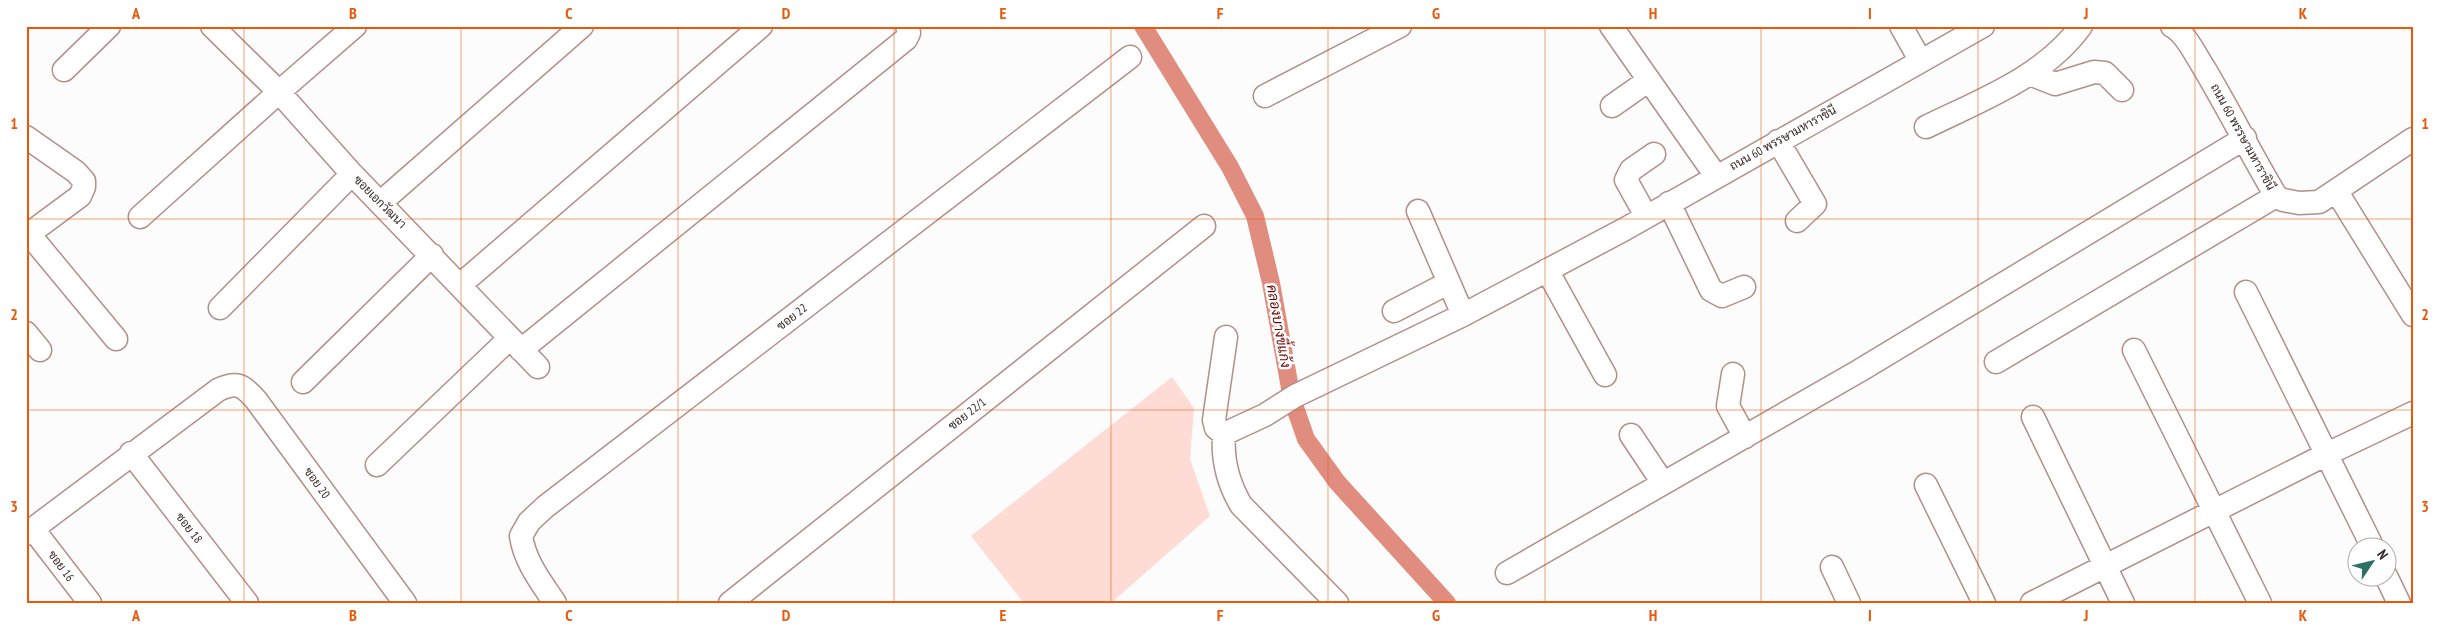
<svg xmlns="http://www.w3.org/2000/svg" width="2439" height="629" viewBox="0 0 2439 629" font-family="'PT Sans Narrow',Sarabun,sans-serif">
  <style>
    .green { fill: #fedbd5 }
    .lines { fill: none; stroke-linecap: round; stroke-linejoin: round }
    .canal { stroke: #e08d7f; stroke-width: 18 }
    .minor-casing { stroke: #b38f88; stroke-width: 25 }
    .minor { stroke: #fff; stroke-width: 22 }
    .grid { fill: none; stroke: #e8590c; stroke-width: 1; stroke-opacity: 0.55 }
    .labels { text-anchor: middle; stroke-width: 5; stroke-linejoin: round; paint-order: stroke }
    .street-label { font-size: 12px; fill: #372825; stroke: #fff }
    .water-label { font-size: 14px; font-style: italic; fill: #6e0602; stroke: #fff }
    .neatline { fill: none; stroke: #e8590c; stroke-width: 2 }
    .grid-label { font-size: 16px; text-anchor: middle; font-weight: bold; fill: #e8590c }
  </style>
  <rect width="100%" height="100%" fill="#fbfcfb"/>
  <path class="green" d="M1172,377L1194,408L1190,459L1210,516L1111,603H1024L971,536Z"/>
  <g class="lines">
    <path class="canal" d="M1143,26L1230,167L1255,216L1271,283L1292,399L1306,439L1337,482L1447,603"/>
    <g class="minor-casing">
      <path id="minor" d="M212,26L279,92L352,174L538,367
        M1611,26L1716,176
        M1901,26L1920,60
        M2172,26C2186,34 2195,54 2204,68C2229,110 2251,154 2276,196L2283,200L2299,203L2319,202L2413,139
        M64,70L109,26
        M2030,74L2055,84L2094,72L2105,73L2122,90
        M1265,96L1400,26
        M1612,106L1649,80
        M1926,127C1981,100 2044,77 2081,26
        M26,137L76,172L84,181V187L80,196L26,236
        M1778,141L1815,204L1797,221
        M2337,192L2413,315
        M380,203L582,26
        M1669,203L1711,290L1722,296L1744,287
        M1418,211L1463,315
        M1646,216L1626,180L1631,170L1654,154
        M140,217L279,92L355,26
        M29,234L116,339
        M1547,270L1605,375
        M460,285L761,26
        M2246,292L2372,546
        M220,308L352,174
        M1394,311L1448,283
        M26,333L40,350
        M1226,337L1214,420L1216,428L1224,434L1265,415L1295,396L1463,315L1625,229L1983,26
        M521,350L906,39L909,33L907,26
        M2134,350L2260,603
        M1996,362L2276,196
        M1733,374L1728,406L1745,437
        M303,382L432,255
        M2033,417L2123,603
        M1224,434C1222,460 1228,483 1241,505L1337,603
        M1631,435L1663,483
        M131,453L247,603
        M377,465L510,338
        M1926,485L1984,603
        M33,529L90,603
        M26,534L218,390C237,381 243,385 256,400L405,603
        M1832,567L1849,603
        M1507,573L1859,371L2245,138
        M2386,576L2399,603
        M555,603C541,582 525,562 521,536L529,522L545,507L1130,57
        M730,603L1204,226
        M2032,603L2327,454L2413,413"/>
    </g>
    <use href="#minor" class="minor"/>
  </g>
  <path class="grid" d="M244,26V603M461,26V603M678,26V603M894,26V603M1111,26V603M1328,26V603M1545,26V603M1761,26V603M1978,26V603M2195,26V603M26,219H2413M26,410H2413"/>
  <g class="labels">
    <g class="street-label">
      <text transform="translate(2243 137) rotate(61)" y="4">ถนน 60 พรรษามหาราชินี</text>
      <text transform="translate(1783 138) rotate(-29)" y="4">ถนน 60 พรรษามหาราชินี</text>
      <text transform="translate(380 202) rotate(45)" y="4">ซอยเอกวัฒนา</text>
      <text transform="translate(792 317) rotate(-38)" y="4">ซอย 22</text>
      <text transform="translate(967 414) rotate(-38)" y="4">ซอย 22/1</text>
      <text transform="translate(317 483) rotate(54)" y="4">ซอย 20</text>
      <text transform="translate(189 528) rotate(52)" y="4">ซอย 18</text>
      <text transform="translate(61 566) rotate(53)" y="4">ซอย 16</text>
    </g>
    <g class="water-label">
      <text transform="translate(1279 326) rotate(80)" y="5">คลองบางขี้แก้ง</text>
    </g>
  </g>
  <rect width="2439" height="629" fill="none" stroke="#ffffff" stroke-width="55"/>
  <g transform="translate(2372 562) rotate(55)"><circle r="24" fill="#ffffff" stroke="#afa9a8"/>
  <path d="M0-4L9 19L0 12L-9 19Z" fill="#2b7064"/>
  <text y="-8" font-size="14" font-weight="bold" text-anchor="middle" fill="#372825">N</text>
  </g>
  <rect x="28" y="28" width="2384" height="574" class="neatline"/>
  <g class="grid-label">
    <text x="136" y="19">A</text>
    <text x="353" y="19">B</text>
    <text x="569" y="19">C</text>
    <text x="786" y="19">D</text>
    <text x="1003" y="19">E</text>
    <text x="1220" y="19">F</text>
    <text x="1436" y="19">G</text>
    <text x="1653" y="19">H</text>
    <text x="1870" y="19">I</text>
    <text x="2086" y="19">J</text>
    <text x="2303" y="19">K</text>
    <text x="14" y="129">1</text>
    <text x="2425" y="129">1</text>
    <text x="14" y="320">2</text>
    <text x="2425" y="320">2</text>
    <text x="14" y="512">3</text>
    <text x="2425" y="512">3</text>
    <text x="136" y="621">A</text>
    <text x="353" y="621">B</text>
    <text x="569" y="621">C</text>
    <text x="786" y="621">D</text>
    <text x="1003" y="621">E</text>
    <text x="1220" y="621">F</text>
    <text x="1436" y="621">G</text>
    <text x="1653" y="621">H</text>
    <text x="1870" y="621">I</text>
    <text x="2086" y="621">J</text>
    <text x="2303" y="621">K</text>
  </g>
</svg>
